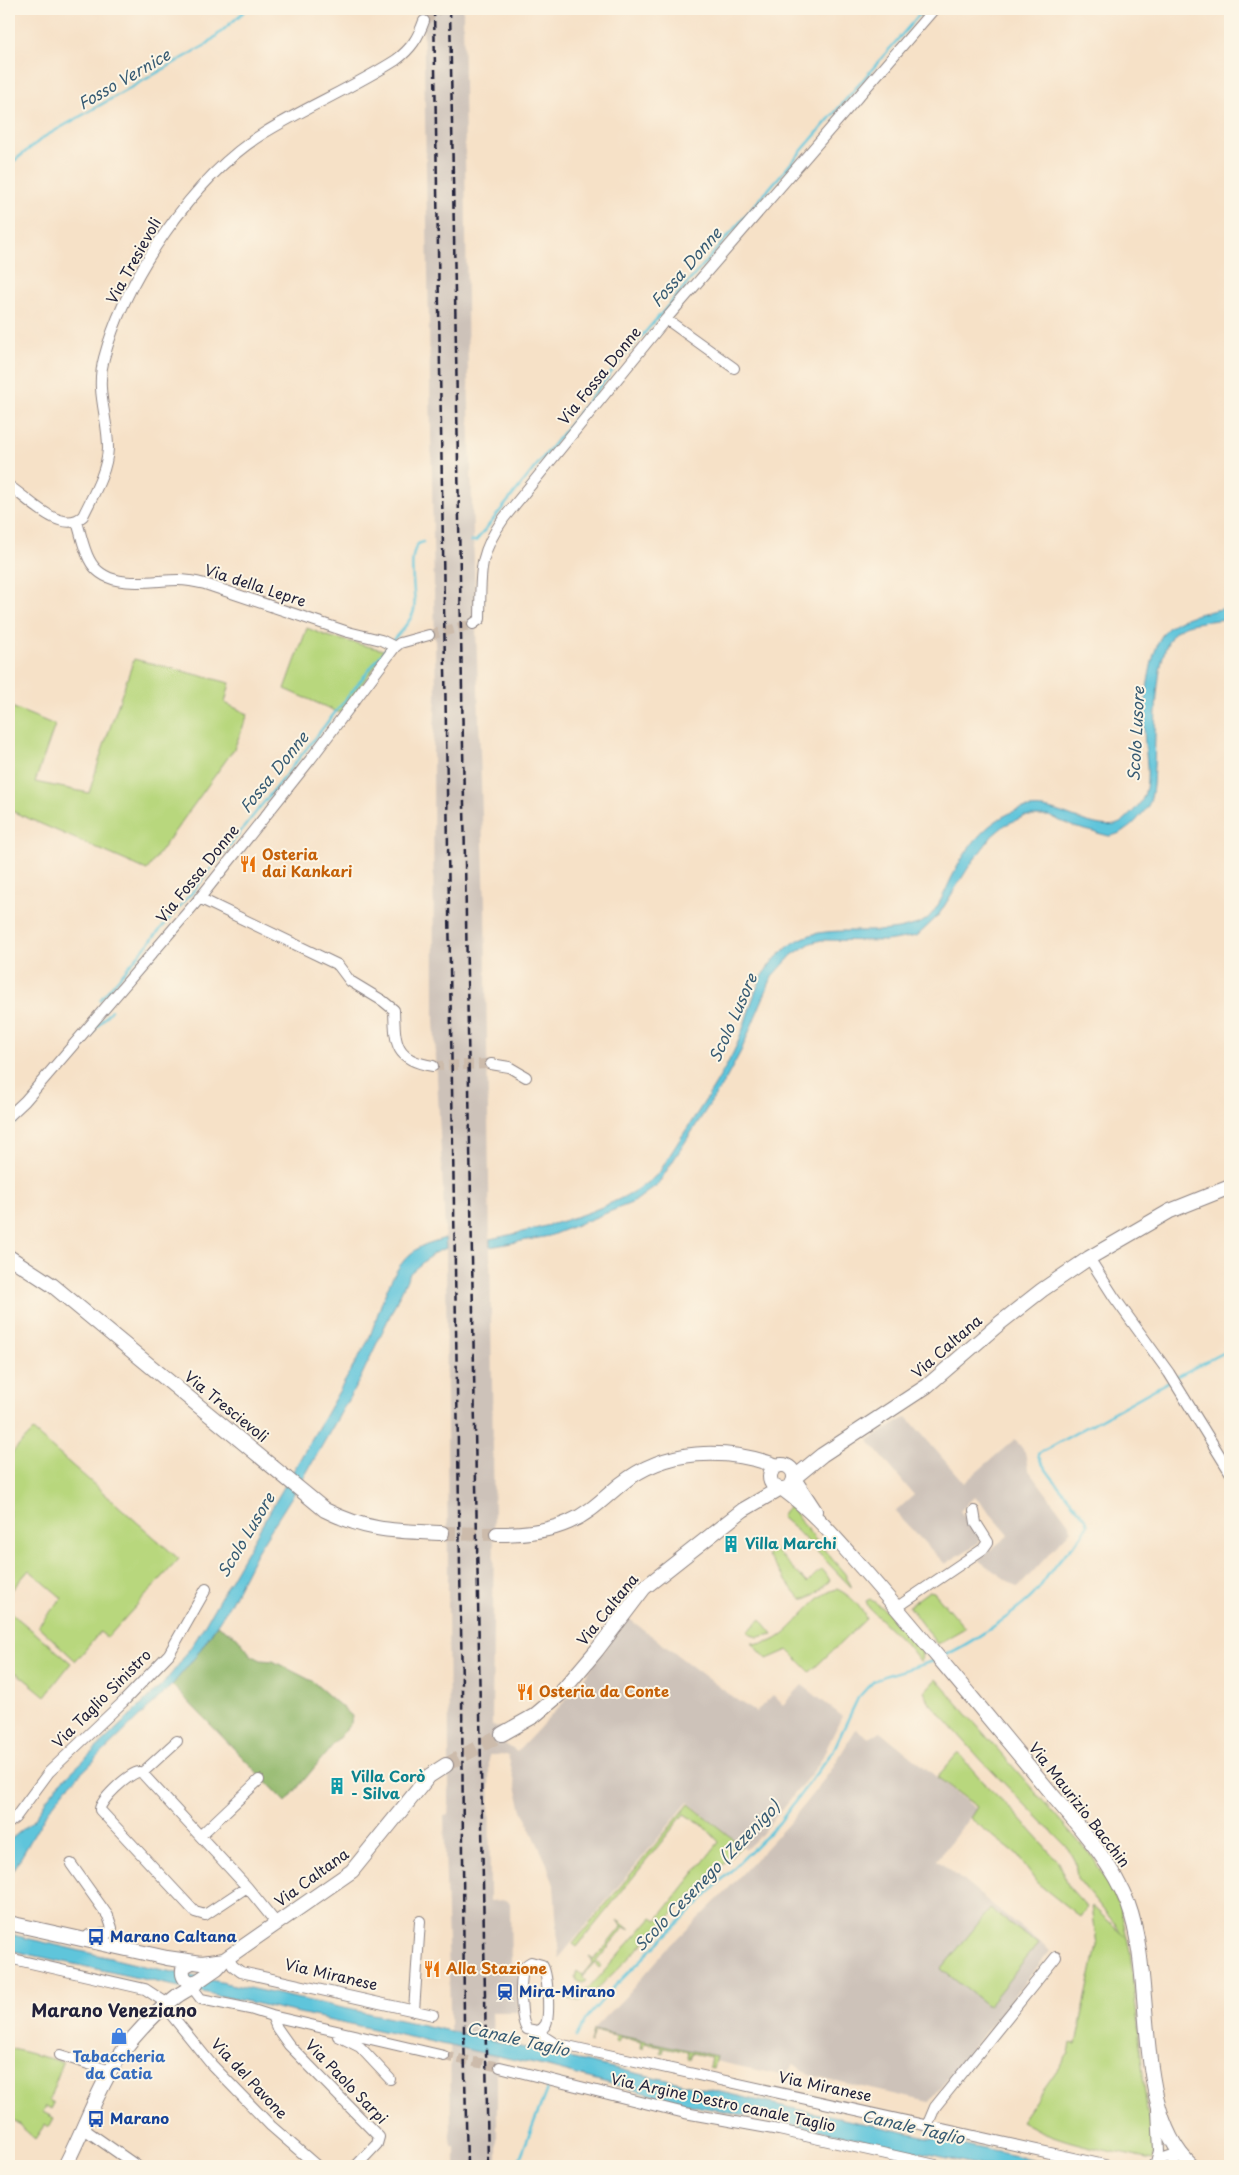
<svg xmlns="http://www.w3.org/2000/svg" width="1239" height="2175" viewBox="0 0 1239 2175" font-family="'Playpen Sans',sans-serif">
  <style>
    .industrial { fill: #cdc2b9 }
    .green { fill: #b8d77d; stroke: #6d7c5c }
    .forest { fill: #92b86c; stroke: #5a6d54 }
    .water { fill: #5ec5db; stroke: #40748b }
    .lines { fill: none; stroke-linecap: round; stroke-linejoin: round }
    .stream { stroke: #5ec5db; stroke-width: 2.5 }
    .minor-tunnel { stroke: #ccbbab; stroke-width: 10; stroke-dasharray: 10 5; stroke-linecap: butt }
    .secondary-tunnel { stroke: #ccbbab; stroke-width: 14; stroke-dasharray: 14 7; stroke-linecap: butt }
    .minor-casing { stroke: #8c8281; stroke-width: 12 }
    .secondary-casing { stroke: #8c8281; stroke-width: 16 }
    .minor { stroke: #fff; stroke-width: 10 }
    .secondary { stroke: #fff; stroke-width: 14 }
    .rail { stroke: #22223b; stroke-width: 2.5; stroke-dasharray: 8 4; stroke-linecap: butt }
    .labels { text-anchor: middle; stroke-width: 4; stroke-linejoin: round; paint-order: stroke }
    .street-label { font-size: 15px; fill: #22223b; stroke: #fcf5e5 }
    .food-label { font-size: 15px; font-weight: bold; fill: #c56008; stroke: #fcf5e5; text-anchor: start }
    .culture-label { font-size: 15px; font-weight: bold; fill: #0d838f; stroke: #fcf5e5; text-anchor: start }
    .transit-label { font-size: 15px; font-weight: bold; fill: #164399; stroke: #fcf5e5; text-anchor: start }
    .shop-label { font-size: 15px; font-weight: bold; fill: #366cbe; stroke: #fcf5e5 }
    .water-label { font-size: 16px; font-style: italic; fill: #375b73; stroke: #fcf5e5 }
    .quarter-label { font-size: 18px; font-weight: bold; fill: #22223b; stroke: #fcf5e5 }
  </style>
  <rect width="100%" height="100%" fill="#fcf5e5"/>
  <filter id="ink" filterUnits="userSpaceOnUse"><feTurbulence type="fractalNoise" baseFrequency=".02" numOctaves="2"/><feDisplacementMap in="SourceGraphic" scale="10" xChannelSelector="R" yChannelSelector="G"/><feConvolveMatrix kernelMatrix="1 2 1 2 8 2 1 2 1" color-interpolation-filters="sRGB"/></filter>
  <filter id="wash" filterUnits="userSpaceOnUse"><feTurbulence type="fractalNoise" baseFrequency=".0096" numOctaves="4" result="noise"/><feDisplacementMap in="SourceGraphic" scale="20" xChannelSelector="R" yChannelSelector="G"/><feGaussianBlur stdDeviation="1.12" result="paint"/><feColorMatrix in="noise" values="0 0 0 0 0 0 0 0 0 0 0 0 0 0 0 0 0 1.4 0 .05"/><feComposite in="paint" operator="in"/></filter>
  <g filter="url(#wash)">
    <rect width="100%" height="100%" fill="#f6e1c7"/>
    <path class="industrial" d="M423,9H463L468,376L485,907L494,1520L492,1725L502,1728V1742L517,1752L576,1689L628,1618L738,1701L756,1712L773,1695L783,1705L802,1685L842,1716L819,1764L761,1835L746,1849L688,1802L559,1958L554,1885L547,1864L522,1810L508,1755H489L490,1901L506,1900L510,1903L511,1973H517V2012H492L493,2036H497V2166H455V2146H451L450,2008L444,1816L449,1815V1756L446,1248L434,1020L433,748L436,696Z
      M907,1417L964,1483L1015,1439L1025,1452L1028,1469L1069,1524L1071,1530L1018,1588L978,1560L1009,1535L975,1496L960,1511L980,1536L978,1543L945,1564L895,1512L914,1495L868,1440Z
      M856,1729L869,1738L881,1732L976,1809L937,1860L1050,1951L929,2102L809,2075L794,2064L785,2076L715,2061V2056L593,2030L626,1996L667,1949L726,1891L790,1822L830,1772Z"/>
    <path class="green" d="M307,628L327,636L387,651L340,713L285,689Z
      M134,659L230,683L225,703L248,714L234,749L147,870L9,810V706L55,725L35,782L89,793L103,748Z
      M33,1431L179,1559L107,1638L100,1632L76,1661L38,1626L62,1598L29,1570L11,1591L9,1590V1456Z
      M789,1505L814,1538L846,1575L852,1588L797,1531L781,1517Z
      M774,1549L807,1583L821,1569L830,1580C825,1586 810,1601 801,1599C798,1598 772,1561 767,1555Z
      M837,1589C850,1595 861,1606 866,1619L810,1672L788,1650L767,1659L752,1643C789,1651 805,1596 837,1589Z
      M929,1591L934,1592L965,1628L937,1644L909,1607L910,1605Z
      M870,1599L883,1608L922,1653L921,1662L910,1648L869,1608L866,1601Z
      M9,1611L71,1663L45,1696L17,1673L9,1683Z
      M761,1619L773,1634L758,1637L747,1632Z
      M936,1679L1094,1859L1120,1906L1130,1951L1147,2112L1154,2141L1155,2148L1152,2160C1107,2150 1060,2144 1021,2121L1069,2053L1071,2043L1076,2044L1097,1946L1092,1906L1125,1936L1077,1878L1075,1862L1067,1847L984,1763L930,1703L924,1692Z
      M958,1753L986,1785L1016,1814L1057,1860L1069,1887L1087,1907L1080,1917L1037,1883L1017,1855L970,1818L977,1807L937,1777Z
      M689,1804L742,1846L588,1998L580,2001L568,1999V1994L581,1993L592,1985L652,1917L657,1920L719,1842L705,1827L684,1814L577,1947L573,1944Z
      M990,1909L1038,1944L988,2006L941,1969Z
      M618,1920L630,1930L624,1927L596,1962L601,1966L599,1968L594,1963L582,1976L587,1981L583,1983L578,1982L575,1978L577,1971L582,1975L593,1962L589,1956L594,1960L622,1926Z
      M593,2030L716,2056L713,2069L709,2068L711,2057L691,2053L689,2059L687,2058L688,2052L664,2047L663,2053L661,2052L662,2046L644,2043L643,2048H640L641,2042L620,2037L618,2043L615,2042L616,2036L594,2031L590,2044Z
      M9,2048L63,2062L49,2100L54,2103L51,2109L46,2106L43,2112L54,2118L49,2127L45,2124L35,2139L9,2116Z"/>
    <path class="forest" d="M217,1625L237,1637L251,1655L261,1660L273,1661L312,1681L352,1716L351,1723L286,1802L172,1685L196,1656Z"/>
    <path class="water" d="M1230,607V618C1214,622 1188,620 1175,632C1153,653 1156,735 1154,766C1153,778 1154,792 1149,804C1146,810 1140,816 1135,822C1128,829 1119,835 1109,836L1074,827L1049,816H1025L1005,825L992,836L970,865L938,916L917,936L886,941L821,940L811,943L792,955L772,977L741,1051L726,1079L658,1184L634,1202L549,1236L490,1247V1239C541,1229 620,1209 659,1173C682,1133 712,1095 733,1053C746,1028 751,994 766,970C775,957 790,943 805,937C830,926 874,935 903,928C913,925 920,925 928,918C939,907 945,891 952,877C966,849 984,823 1015,811C1023,808 1034,807 1043,808C1063,810 1106,836 1123,821C1129,816 1138,807 1142,800C1150,785 1147,761 1145,745C1142,720 1148,644 1168,628C1185,614 1210,612 1230,607Z
      M445,1238L446,1248L434,1253L410,1273L360,1379L303,1479L256,1553L229,1606L196,1656L172,1685L66,1788L46,1814L9,1878V1841L35,1819L46,1800L61,1782L162,1685L177,1667L197,1638L368,1341C381,1310 388,1266 420,1247C427,1243 437,1241 445,1238Z
      M9,1934L144,1966L405,2021L791,2108L1064,2166H983L787,2123L690,2105L548,2067L9,1950Z"/>
    <g class="lines">
      <path class="stream" d="M9,165L44,137L206,45L247,9
        M471,541H476L622,359L924,9
        M391,642C398,634 412,621 414,610C417,592 406,559 418,544L423,542
        M100,1000L195,889L388,646
        M9,1129L23,1115L111,1010
        M1176,1377L1230,1349
        M943,1656C965,1647 1021,1610 1036,1592C1043,1583 1049,1573 1056,1564C1067,1550 1081,1541 1088,1525L1086,1519C1077,1507 1039,1466 1038,1454L1171,1380
        M576,2037L586,2019L613,1988L779,1823L833,1751L858,1698L867,1688L874,1681L884,1676L934,1661
        M517,2166L549,2084"/>
    </g>
  </g>
  <g filter="url(#ink)">
    <g class="lines">
      <path class="minor-tunnel" d="M424,21L439,9
        M429,635L473,624
        M433,1066L491,1064
        M444,2056L500,2067"/>
      <path class="secondary-tunnel" d="M442,1533L497,1534
        M446,1765L502,1734"/>
      <g class="minor-casing">
        <path id="minor" d="M666,319L734,368
          M9,486C27,497 61,536 83,516C93,495 107,472 108,448C108,416 95,391 104,358C125,279 193,177 264,133C306,107 354,87 396,60C411,49 418,38 424,21
          M77,522C81,534 83,547 89,559C105,592 150,580 178,580C187,580 197,582 205,584L348,632L381,640L395,647
          M473,624L480,619C481,574 477,556 504,518L666,319L934,9
          M199,898L338,965L350,981L383,1001L394,1010C395,1045 395,1060 433,1066
          M491,1064L509,1067L526,1077
          M9,1116L25,1101L199,899L310,760L395,647L400,643L429,635
          M1089,1258L1114,1297L1169,1373L1230,1472
          M896,1608L983,1549L988,1542L976,1523L974,1511
          M177,1741L142,1773L139,1772C129,1773 99,1801 100,1810L195,1912L205,1915L247,1887
          M142,1773L247,1887L277,1924
          M9,1823L15,1818L49,1772L123,1702L169,1654L206,1589
          M200,1836L259,1780
          M71,1864L108,1916L112,1928L109,1933L89,1935L85,1939
          M9,1958L145,1989L168,2004
          M228,1958L233,1966L241,1972L433,2015
          M531,1962L542,1965C548,1972 550,2015 546,2024C544,2028 541,2030 537,2031L527,2029C520,2021 520,1981 523,1971C524,1966 527,1964 531,1962Z
          M196,1983L195,1991L201,1999L250,2009L272,2016L444,2056
          M165,2007L212,2065L271,2126L317,2166
          M414,2011L420,1921
          M272,2016L277,2028L289,2045L379,2137L377,2144L356,2166
          M541,2030L543,2036L554,2043L1109,2166
          M338,2036L360,2047L390,2079
          M60,2055L111,2071
          M500,2067L685,2113L779,2130L940,2166
          M927,2126L935,2107L1056,1957
          M84,2129L137,2166
          M1156,2162L1159,2151L1157,2109
          M1154,2164L1161,2159L1179,2153
          M1172,2166L1179,2153"/>
      </g>
      <g class="secondary-casing">
        <path id="secondary" d="M9,1257L52,1285L325,1510C369,1532 395,1531 442,1533
          M770 1477a12 12 0 1 1 24 0a12 12 0 1 1-24 0Z
          M794,1478L822,1455L927,1386L1000,1323L1042,1290L1089,1258L1170,1211L1230,1187
          M794,1479L815,1511
          M784,1490C814,1512 837,1540 862,1568C900,1611 936,1655 973,1699C1000,1732 1027,1764 1054,1797C1082,1830 1112,1863 1128,1904C1156,1979 1132,2112 1192,2166
          M497,1534C521,1534 547,1532 569,1522C590,1513 604,1498 621,1484C666,1448 725,1447 778,1466
          M502,1734L534,1716L559,1695L597,1650L644,1588L743,1510L779,1489
          M9,1923L167,1958L202,1963L224,1960
          M192,1962L184,1966C179,1979 191,1987 201,1979
          M201,1979L217,1968L224,1960L352,1871L429,1776L446,1765
          M65,2166C87,2124 102,2075 133,2038C146,2023 161,2008 177,1996C184,1991 190,1989 196,1983"/>
      </g>
      <use href="#minor" class="minor"/>
      <use href="#secondary" class="secondary"/>
      <path class="rail" d="M434,9L462,1687L464,2030L467,2166
        M450,9L488,2166"/>
    </g>
  </g>
  <defs>
    <g id="restaurant-bare" transform="scale(1.35)"><path d="M-5-6h1v4h1v-4h1v4h1v-4h1v5L-1.5 .5V6h-2V.5L-5-1ZM5-6V6H3V1.5H1.5Q1.5-4 5-6Z" fill="#e8710a" stroke="#fcf5e5" stroke-width="2.5" paint-order="stroke"/></g>
    <g id="building-bare" transform="scale(1.35)"><path d="M-4-6H4V6H1V3H-1V6H-4ZM-2.5-4.3h1.7v1.8h-1.7ZM.8-4.3h1.7v1.8H.8ZM-2.5-1h1.7V.8h-1.7ZM.8-1h1.7V.8H.8Z" fill="#0f9aa8" stroke="#fcf5e5" stroke-width="2.5" paint-order="stroke"/></g>
    <g id="bus-bare" transform="scale(1.35)"><path d="M-5-6H5V4H4V6H2V4H-2V6H-4V4H-5ZM-3.5-4V0h7V-4ZM-3.5 1.2v1.5H-2V1.2ZM2 1.2v1.5H3.5V1.2Z" fill="#1a4fb4" stroke="#fcf5e5" stroke-width="2.5" paint-order="stroke"/></g>
    <g id="station-bare" transform="scale(1.35)"><path d="M-3-6H3Q5-6 5-4V2Q5 4 3 4L4.5 6H3L1.5 4h-3L-3 6H-4.5L-3 4Q-5 4-5 2V-4Q-5-6-3-6ZM-3.5-4v3h7v-3ZM-3.5 1v1.5H-2V1ZM2 1v1.5H3.5V1Z" fill="#1a4fb4" stroke="#fcf5e5" stroke-width="2.5" paint-order="stroke"/></g>
    <g id="shop-bare" transform="scale(1.35)"><path d="M-5-2.5h2.3a2.7 3.5 0 0 1 5.4 0H5L5.5 6h-11ZM-1.5-2.5h3a1.5 2.3 0 0 0-3 0Z" fill="#3f7fe0" stroke="#fcf5e5" stroke-width="2.5" paint-order="stroke"/></g>
  </defs>
  <g fill-rule="evenodd">
    <use href="#restaurant-bare" x="248" y="864"/>
    <use href="#building-bare" x="731" y="1544"/>
    <use href="#restaurant-bare" x="525" y="1692"/>
    <use href="#building-bare" x="337" y="1786"/>
    <use href="#bus-bare" x="96" y="1937"/>
    <use href="#restaurant-bare" x="432" y="1969"/>
    <use href="#station-bare" x="505" y="1992"/>
    <use href="#shop-bare" x="119" y="2036"/>
    <use href="#bus-bare" x="96" y="2119"/>
  </g>
  <g class="labels">
    <g class="street-label">
      <text transform="translate(134 261) rotate(-61)" y="5">Via Tresievoli</text>
      <text transform="translate(600 376) rotate(-51)" y="5">Via Fossa Donne</text>
      <text transform="translate(255 586) rotate(18)" y="5">Via della Lepre</text>
      <text transform="translate(198 874) rotate(-51)" y="5">Via Fossa Donne</text>
      <text transform="translate(947 1347) rotate(-41)" y="5">Via Caltana</text>
      <text transform="translate(226 1407) rotate(39)" y="5">Via Trescievoli</text>
      <text transform="translate(608 1610) rotate(-51)" y="5">Via Caltana</text>
      <text transform="translate(102 1699) rotate(-45)" y="5">Via Taglio Sinistro</text>
      <text transform="translate(1079 1805) rotate(52)" y="5">Via Maurizio Bacchin</text>
      <text transform="translate(312 1878) rotate(-36)" y="5">Via Caltana</text>
      <text transform="translate(331 1975) rotate(13)" y="5">Via Miranese</text>
      <text transform="translate(249 2079) rotate(47)" y="5">Via del Pavone</text>
      <text transform="translate(346 2082) rotate(46)" y="5">Via Paolo Sarpi</text>
      <text transform="translate(825 2087) rotate(12)" y="5">Via Miranese</text>
      <text transform="translate(723 2103) rotate(12)" y="5">Via Argine Destro canale Taglio</text>
    </g>
    <g class="food-label">
      <text x="262" y="860">Osteria<tspan x="262" dy="17">dai Kankari</tspan></text>
      <text x="539" y="1697">Osteria da Conte</text>
      <text x="446" y="1974">Alla Stazione</text>
    </g>
    <g class="culture-label">
      <text x="745" y="1549">Villa Marchi</text>
      <text x="351" y="1782">Villa Corò<tspan x="351" dy="17">- Silva</tspan></text>
    </g>
    <g class="transit-label">
      <text x="110" y="1942">Marano Caltana</text>
      <text x="519" y="1997">Mira-Mirano</text>
      <text x="110" y="2124">Marano</text>
    </g>
    <g class="shop-label">
      <text x="119" y="2062">Tabaccheria<tspan x="119" dy="17">da Catia</tspan></text>
    </g>
    <g class="water-label">
      <text transform="translate(124 79) rotate(-30)" y="6">Fosso Vernice</text>
      <text transform="translate(686 267) rotate(-49)" y="6">Fossa Donne</text>
      <text transform="translate(1136 734) rotate(-87)" y="6">Scolo Lusore</text>
      <text transform="translate(274 772) rotate(-51)" y="6">Fossa Donne</text>
      <text transform="translate(733 1018) rotate(-66)" y="6">Scolo Lusore</text>
      <text transform="translate(246 1535) rotate(-59)" y="6">Scolo Lusore</text>
      <text transform="translate(707 1876) rotate(-46)" y="6">Scolo Cesenego (Zezenigo)</text>
      <text transform="translate(518 2039) rotate(13)" y="6">Canale Taglio</text>
      <text transform="translate(913 2127) rotate(13)" y="6">Canale Taglio</text>
    </g>
    <g class="quarter-label">
      <text x="114" y="2017">Marano Veneziano</text>
    </g>
  </g>
  <rect width="1239" height="2175" fill="none" stroke="#fcf5e5" stroke-width="30"/>
</svg>
